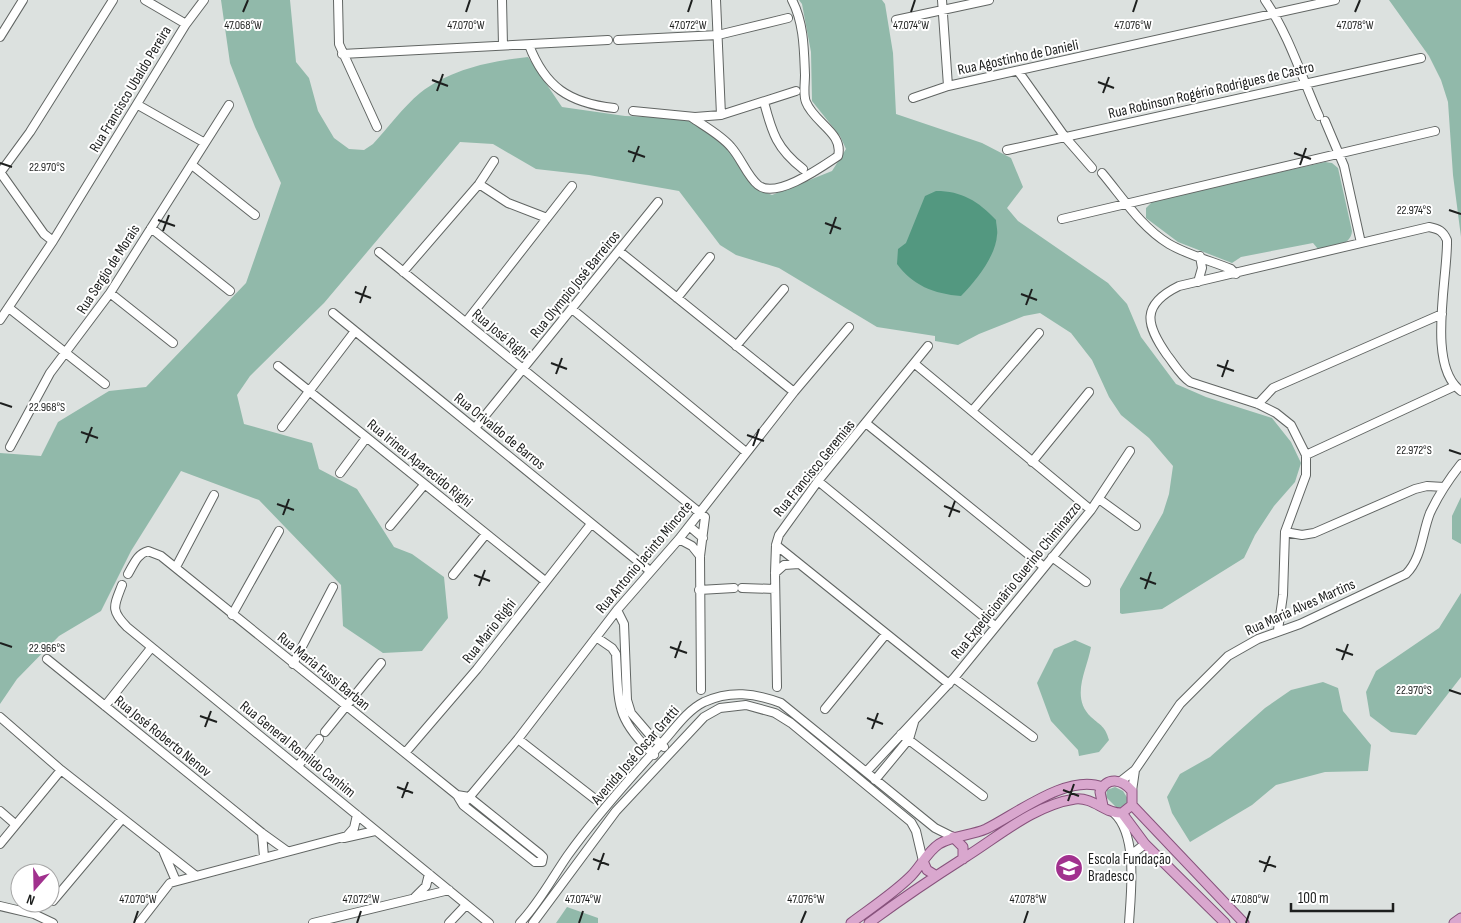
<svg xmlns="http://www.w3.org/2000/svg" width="1461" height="923" viewBox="0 0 1461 923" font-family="'Sofia Sans Condensed',sans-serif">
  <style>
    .green { fill: #91b9aa }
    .water { fill: #539880 }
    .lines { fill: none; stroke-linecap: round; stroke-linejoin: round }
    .minor-casing { stroke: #616563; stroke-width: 10 }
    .major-casing { stroke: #87527c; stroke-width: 11 }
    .minor { stroke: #fff; stroke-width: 8 }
    .major { stroke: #d9a7ce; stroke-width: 9 }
    .ticks { fill: none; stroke: #1d1f1e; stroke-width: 2 }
    .labels { text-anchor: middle; stroke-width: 4; stroke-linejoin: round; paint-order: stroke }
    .street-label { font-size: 15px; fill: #1d1f1e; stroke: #fff }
    .poi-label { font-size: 15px; fill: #1d1f1e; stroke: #fff; text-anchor: start }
    .ticks-label { font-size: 12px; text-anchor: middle; fill: #1d1f1e; stroke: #fff; stroke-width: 4; stroke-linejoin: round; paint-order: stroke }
  </style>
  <rect width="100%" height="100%" fill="#dce1df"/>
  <path class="green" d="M221,0H290L296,62L309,78L318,111L334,138L349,149L364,150L373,144C388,128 403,107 420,93C451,69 491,61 528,57L562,107L625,116L685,118L731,146L755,188L772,195L832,171L846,149L840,136L812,101L811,52L802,4L799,0H882L885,4L893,53L896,114L982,143L1011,158L1023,187L1007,208L1018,221L1108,283L1127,304L1141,337L1176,384L1206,397L1272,418L1291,442L1301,463L1295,482L1274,506L1255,535L1244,558L1162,609L1122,614L1120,613V589L1163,513L1169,494L1173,466L1149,438L1121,415L1109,397L1092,360L1071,333L1040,313L1024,316L979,334L958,345L935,341V336L877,327L779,268L736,255L720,245L679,191L589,175L536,169L493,144L460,142L324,303L250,376L237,395L244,424L312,443L319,469L357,489L394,547L412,554L444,577L448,618L422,651L383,653L343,626L341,585L259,500L181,471L131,551L101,611L59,636L17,679L0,704V453L41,456L58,422L109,391L146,387L246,283L281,183L255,127L230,63Z
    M1389,0H1461V237L1453,175L1448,102L1441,80L1429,56Z
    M1325,162L1332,163L1338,168L1352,231C1351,247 1330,246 1318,249L1313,243L1241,257L1232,263L1178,242L1146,218V208L1153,201Z
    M1461,497V544L1452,539V516Z
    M1461,593V677L1416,735L1391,732L1370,716L1366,692L1376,671L1439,628Z
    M1075,640L1091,647C1087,670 1070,697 1091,717C1101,726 1105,726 1109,740L1099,752L1079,756L1078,750L1051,721L1037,683L1054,649Z
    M1323,682L1338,688L1343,711L1371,745L1368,771L1325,772L1276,785L1252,805L1190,842L1172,813L1167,797L1180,774L1210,757L1265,708L1291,690Z
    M1115,787L1123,791L1128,799L1125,808L1118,809L1106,797L1107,790Z
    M567,907L598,918V923H556Z"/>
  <path class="water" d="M936,191C962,191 978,201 996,220C996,224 998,231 997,235C996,256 975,282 961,296C934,294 912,285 897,264L898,249L906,243L925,196Z"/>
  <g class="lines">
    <g class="minor-casing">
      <path id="minor" d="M145,0L186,24
        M338,0L339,44L377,127
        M502,0L503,45
        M716,0L721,115
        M942,0L948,86
        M1265,0C1289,35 1302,78 1319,116
        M896,20L989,0
        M0,37L23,0
        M618,40L718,35L788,18
        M529,45C545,87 569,103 614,108
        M342,54L608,40
        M1018,71L1065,137L1092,168
        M913,98L948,86L1335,0
        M764,102C772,133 777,149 803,169
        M138,105L205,143
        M633,111L695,117L721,115L796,91
        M691,117C704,126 721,135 731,147C741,158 747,176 758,185C776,200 823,166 838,156C844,133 814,123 806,102C803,95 805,84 805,75C804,50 804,23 792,0
        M1325,121L1344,166L1361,243
        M1007,150L1421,58
        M192,165L255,215
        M0,172L44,234L53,241
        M0,173L30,132L113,0
        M1102,173C1123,198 1141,227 1169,244C1188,255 1211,261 1231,269L1236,274
        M479,184L508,203L547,218
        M1062,219L1435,131
        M151,228L230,291
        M619,251L794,392
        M379,252L705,517L700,556L701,690
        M403,272L479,184L494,161
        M1198,282L1202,268L1200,256
        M110,293L173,343
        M677,298L710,257
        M9,308L105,384
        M572,309L746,452
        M333,313L650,571
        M0,320L53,241L186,24L204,0
        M466,322L572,186
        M736,346L784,289
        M915,364L1091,510
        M278,366L545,581
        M1258,404L1273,388L1442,314
        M972,411L1039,333
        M867,424L1044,567
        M282,427L355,331
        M475,428L658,202
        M10,447L50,373L110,293L229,105
        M1306,455L1455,386
        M1032,462L1089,392
        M340,473L366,438
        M818,481L995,626
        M1099,499L1136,526
        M390,526L424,485
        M689,526L703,538
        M1285,532L1302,535L1314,533L1415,489L1427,486L1444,487
        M679,539L692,546L700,556
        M776,545L949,684
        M1052,557L1086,582
        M176,567L214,495
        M775,573L784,565L799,564
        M128,574C134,564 137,554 148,551L161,556L457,795L463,805L535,862H542L543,857L540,854L469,797L457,795
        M453,575L486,534
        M122,585C114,606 110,610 127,627L489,923
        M742,588L775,589
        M699,590L734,588
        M617,610L624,624L627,700L631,713L649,734L664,747
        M232,615L279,531
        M1278,630L1283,595L1285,532L1306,475V455L1291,425L1276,413L1258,404L1190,382C1180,375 1175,365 1167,355C1146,325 1140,305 1179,286L1429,227C1439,229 1443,231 1447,240C1448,278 1426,366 1461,391
        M596,637L612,648L616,654C619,705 615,718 654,755
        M47,659L262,833L287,851
        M293,664L333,587
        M954,678L1033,737
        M777,687L775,573L776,545L779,535L818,481L928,346
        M105,706L151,648
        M825,709L886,634
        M0,717L61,770L196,876
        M325,732L381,663
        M901,734L983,796
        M518,739L595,799
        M405,753L477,669L591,524
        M298,766L319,739
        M866,772L954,678L1091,510L1130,451
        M875,780L909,739L914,722
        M1121,781L1135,770L1180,704L1228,656L1258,639L1300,624L1406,574C1422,558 1422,533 1430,513C1438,496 1449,479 1461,464
        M1132,791L1135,770
        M467,800L518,739L617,610L679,539L794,392L849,327
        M0,811L15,824
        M1114,813C1138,835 1131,892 1129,923
        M262,833L264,857
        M344,838L375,831
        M0,844L61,770
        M164,853L176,881
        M1131,855L1145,844
        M415,897L426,886L429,874
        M53,901L122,819
        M0,906L34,914L53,923
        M139,923L170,883L347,836L354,828L357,815
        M313,923L449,890
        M449,923L466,905
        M520,923C540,902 552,878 568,855C596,816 629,779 661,744C674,730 686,711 704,702C730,690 755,693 781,703L935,828L953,837
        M533,923L616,811L704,717L720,708L746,705L775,713L791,723L911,822L916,831L923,861"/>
    </g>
    <g class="major-casing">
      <path id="major" d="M1132,805L1244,923
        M1122,813L1145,844L1225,923
        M953,837L963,847V859
        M923,861L927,870L935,875
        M851,923C871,908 894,893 911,876C921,866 927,852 939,844C954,835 970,836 986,829C1015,815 1068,773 1102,787
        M869,923C900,900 931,879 964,858C998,837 1034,805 1075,799C1094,797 1105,814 1122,813L1132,805V791C1122,779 1107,776 1100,792L1103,806
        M1454,923L1461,918"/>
    </g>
    <use href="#minor" class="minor"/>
    <use href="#major" class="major"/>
  </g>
  <path class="ticks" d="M243,12L248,0M466,12L470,0M688,12L692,0M911,12L915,0M1133,12L1137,0M1355,12L1360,0M432,80L448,86M1098,82L1114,88M437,91L443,74M1103,93L1109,77M628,151L645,157M1294,153L1311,159M633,162L639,146M0,163L12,167M1300,165L1306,148M1449,210L1461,214M158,220L175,226M825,223L841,229M163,231L169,215M830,234L836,217M355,292L371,298M1021,294L1037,300M360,303L366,286M1026,305L1032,289M551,363L567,369M1217,365L1234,371M556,374L562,358M1222,377L1228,360M0,403L12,407M81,432L98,438M747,435L764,441M86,443L92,427M753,446L759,429M1449,450L1461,454M277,504L294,510M944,506L960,512M283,515L289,499M949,517L955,501M474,575L490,581M1140,578L1156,584M479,586L485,570M1145,589L1151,572M0,643L12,647M670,647L687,653M1336,649L1353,655M675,658L681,641M1342,660L1348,644M1449,690L1461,694M200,716L217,722M867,718L883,724M205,727L211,711M872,729L878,713M397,787L413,793M1063,790L1079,796M402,798L408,782M1068,801L1074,784M593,859L609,865M1259,861L1276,867M598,870L604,853M1264,872L1270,856M134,923L138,911M357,923L361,911M579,923L583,911M801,923L806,911M1024,923L1028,911M1246,923L1250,911"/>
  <defs>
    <g id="school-disc" transform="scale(1.4375)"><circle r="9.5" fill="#a1318e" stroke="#fff"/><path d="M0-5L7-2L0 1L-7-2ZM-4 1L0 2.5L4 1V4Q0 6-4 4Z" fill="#fff"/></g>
  </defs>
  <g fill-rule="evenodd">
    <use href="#school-disc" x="1069" y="868"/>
  </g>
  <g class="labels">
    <g class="street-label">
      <text transform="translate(1018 57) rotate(-12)" y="5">Rua Agostinho de Danieli</text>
      <text transform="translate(130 89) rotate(-59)" y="5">Rua Francisco Ubaldo Pereira</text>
      <text transform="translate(1211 90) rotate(-13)" y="5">Rua Robinson Rogério Rodrigues de Castro</text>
      <text transform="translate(108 269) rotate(-57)" y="5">Rua Sergio de Morais</text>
      <text transform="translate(575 284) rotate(-51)" y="5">Rua Olympio José Barreiros</text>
      <text transform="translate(501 334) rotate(40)" y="5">Rua José Righi</text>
      <text transform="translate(500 431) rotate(39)" y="5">Rua Orivaldo de Barros</text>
      <text transform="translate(420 463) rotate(39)" y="5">Rua Irineu Aparecido Righi</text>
      <text transform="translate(814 468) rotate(-51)" y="5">Rua Francisco Geremias</text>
      <text transform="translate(644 557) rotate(-50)" y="5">Rua Antonio Jacinto Mincote</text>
      <text transform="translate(1016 580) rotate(-51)" y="5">Rua Expedicionãrio Guerino Chiminazzo</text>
      <text transform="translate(1300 607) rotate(-24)" y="5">Rua Maria Alves Martins</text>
      <text transform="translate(489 631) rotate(-52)" y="5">Rua Mario Righi</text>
      <text transform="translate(324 671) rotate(39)" y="5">Rua Maria Fussi Barban</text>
      <text transform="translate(163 736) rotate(39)" y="5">Rua José Roberto Nenov</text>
      <text transform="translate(298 749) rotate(39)" y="5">Rua General Romildo Canhim</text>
      <text transform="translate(635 755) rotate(-49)" y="5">Avenida José Oscar Gratti</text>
    </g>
    <g class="poi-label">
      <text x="1088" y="864">Escola Fundação<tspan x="1088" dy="17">Bradesco</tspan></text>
    </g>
  </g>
  <g class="ticks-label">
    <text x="243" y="29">47.068°W</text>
    <text x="466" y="29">47.070°W</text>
    <text x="688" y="29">47.072°W</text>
    <text x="911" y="29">47.074°W</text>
    <text x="1133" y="29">47.076°W</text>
    <text x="1355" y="29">47.078°W</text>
    <text x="47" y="171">22.970°S</text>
    <text x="1414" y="214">22.974°S</text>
    <text x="47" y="411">22.968°S</text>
    <text x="1414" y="454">22.972°S</text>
    <text x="47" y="652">22.966°S</text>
    <text x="1414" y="694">22.970°S</text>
    <text x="138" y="903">47.070°W</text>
    <text x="361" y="903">47.072°W</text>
    <text x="583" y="903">47.074°W</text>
    <text x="806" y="903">47.076°W</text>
    <text x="1028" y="903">47.078°W</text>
    <text x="1250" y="903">47.080°W</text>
  </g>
  <g transform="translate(35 888) rotate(200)"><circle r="24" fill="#ffffff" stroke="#a5a5a5"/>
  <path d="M0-4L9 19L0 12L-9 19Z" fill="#a1318e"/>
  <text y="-8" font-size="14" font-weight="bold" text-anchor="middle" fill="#1d1f1e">N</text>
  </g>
  <path d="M1291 903v8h102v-8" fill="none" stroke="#1d1f1e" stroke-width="2.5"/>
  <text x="1298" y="903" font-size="15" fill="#1d1f1e" stroke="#ffffff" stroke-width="4" paint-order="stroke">100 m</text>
</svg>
